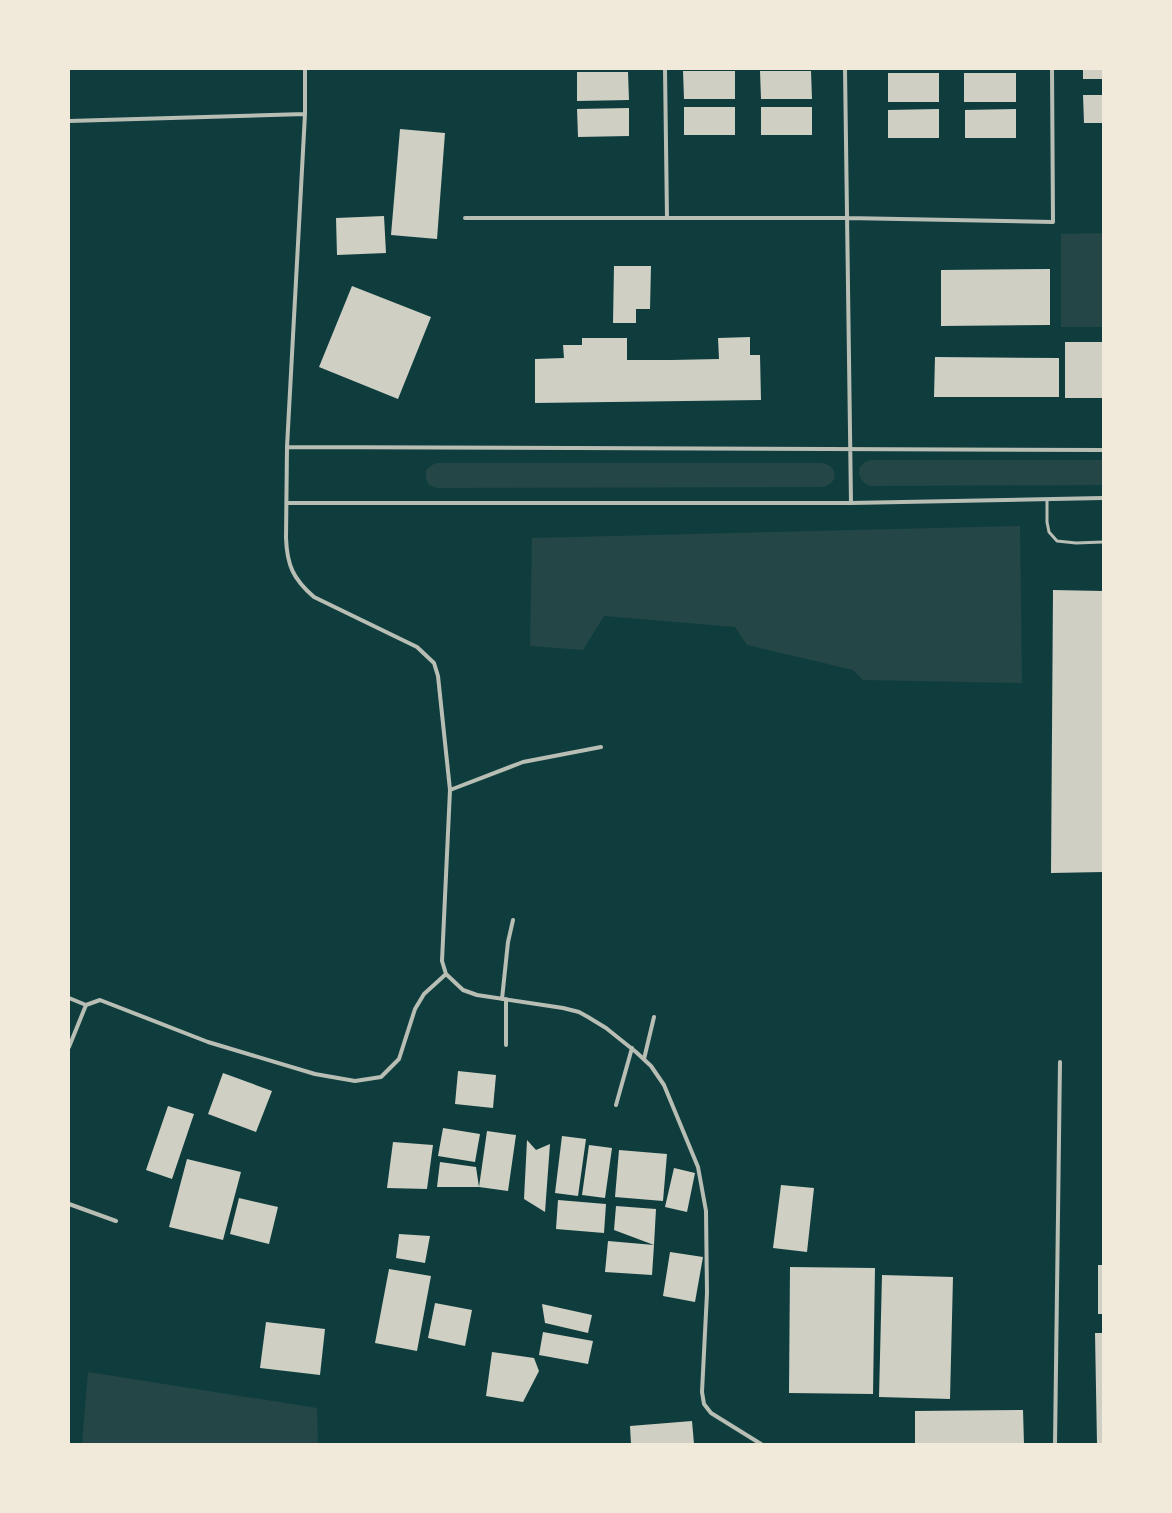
<svg xmlns="http://www.w3.org/2000/svg" width="1172" height="1513" viewBox="0 0 1172 1513" font-family="'Asap Condensed',sans-serif">
  <style>
    .green { fill: #244646 }
    .building { fill: #cfcfc3 }
    .lines { fill: none; stroke-linecap: round; stroke-linejoin: round }
    .service { stroke: #b8beb3; stroke-width: 3 }
    .minor { stroke: #b8beb3; stroke-width: 4 }
  </style>
  <rect width="100%" height="100%" fill="#0f3d3e"/>
  <path class="green" d="M1103,233V327H1061V234Z
    M871,460H1103V485L871,486C861,483 859,477 859,468L865,462Z
    M437,463H821C840,465 839,486 820,487L437,488L429,485L426,479V470L432,465Z
    M1020,526L1022,683L863,680L853,670L747,645L735,627L604,616L583,650L530,646L532,538Z
    M88,1372L317,1408L318,1444H82Z"/>
  <path class="building" d="M1083,69H1103V79H1083Z
    M683,71H735V99H684Z
    M760,71H811L812,99H761Z
    M577,72H628L629,100L577,101Z
    M888,73H939V102H888Z
    M964,73H1016V102H964Z
    M1083,95H1103V123H1084Z
    M684,107H735V135H684Z
    M761,107H812V135H761Z
    M629,108V136L578,137L577,109Z
    M939,109V138H888V110Z
    M1016,109V138H965V110Z
    M400,129L445,133L437,239L391,235Z
    M384,216L386,253L337,255L336,218Z
    M614,266H651L650,309H636V323H613Z
    M1050,269V325L941,326V270Z
    M352,286L431,317L398,399L319,367Z
    M750,337V355H760L761,400L535,403V359L564,358L563,345H582V338H627V360H672L719,359L718,338Z
    M1065,342H1103V398H1065Z
    M935,357L1059,358V397H934Z
    M1053,590L1103,591V872L1051,873Z
    M458,1071L496,1075L493,1108L455,1104Z
    M223,1073L272,1091L256,1132L208,1114Z
    M168,1106L194,1114L172,1179L146,1170Z
    M443,1128L480,1134L475,1162L438,1156Z
    M487,1131L516,1135L508,1191L479,1187Z
    M562,1136L586,1139L578,1196L555,1193Z
    M527,1140L536,1150L550,1144L545,1212L524,1199Z
    M393,1142L433,1145L427,1189L387,1188Z
    M589,1145L612,1148L605,1198L582,1195Z
    M619,1150L667,1154L663,1201L615,1197Z
    M187,1159L241,1172L223,1240L169,1227Z
    M440,1162L476,1167L479,1187H437Z
    M674,1168L695,1173L687,1212L665,1207Z
    M781,1185L814,1188L807,1252L773,1248Z
    M239,1198L278,1207L269,1244L230,1234Z
    M558,1200L606,1204L604,1233L556,1229Z
    M1102,1205H1103V1232H1102Z
    M616,1206L656,1209L654,1245L614,1230Z
    M399,1234L430,1236L425,1263L396,1258Z
    M608,1241L654,1245L652,1275L605,1272Z
    M670,1252L703,1257L695,1302L663,1296Z
    M1098,1265H1103V1314H1098Z
    M790,1267L875,1268L873,1394L789,1393Z
    M389,1269L431,1276L417,1351L375,1343Z
    M882,1275L953,1277L950,1399L879,1397Z
    M435,1303L472,1310L465,1346L428,1338Z
    M542,1304L592,1315L588,1333L545,1323Z
    M266,1322L325,1329L320,1375L260,1368Z
    M543,1332L593,1341L588,1364L539,1355Z
    M1095,1333H1103V1444H1097Z
    M492,1352L534,1358L539,1371L523,1402L486,1396Z
    M1023,1410L1024,1444H915V1411Z
    M692,1421L694,1444H631L630,1426Z"/>
  <g class="lines">
    <path class="service" d="M1047,499V522L1049,532L1057,541L1076,543L1103,542"/>
    <path class="minor" d="M305,69V114L287,447L286,538C287,565 293,579 314,597L417,647L434,663L438,676L450,790L442,961L446,974L463,990L477,995L563,1008L579,1012L588,1017L606,1028L636,1052L651,1066L664,1085L698,1167L706,1211L707,1293L702,1392L704,1404L711,1413L761,1444
      M665,69L667,218H847L1053,222L1052,69
      M845,69L851,503
      M69,121L305,114
      M465,218H667
      M287,447L1103,450
      M287,503H851L1103,498
      M450,790L523,762L601,747
      M69,998L86,1005
      M502,999L508,942L513,920
      M506,1045V999
      M69,1047L86,1005L100,1000L208,1042L315,1074L355,1081L381,1077L399,1059L415,1009L424,994L446,974
      M644,1059L654,1017
      M616,1105L632,1048
      M69,1204L116,1221
      M1055,1444L1060,1062"/>
  </g>
  <rect width="1172" height="1513" fill="none" stroke="#f1e9da" stroke-width="140"/>
</svg>
